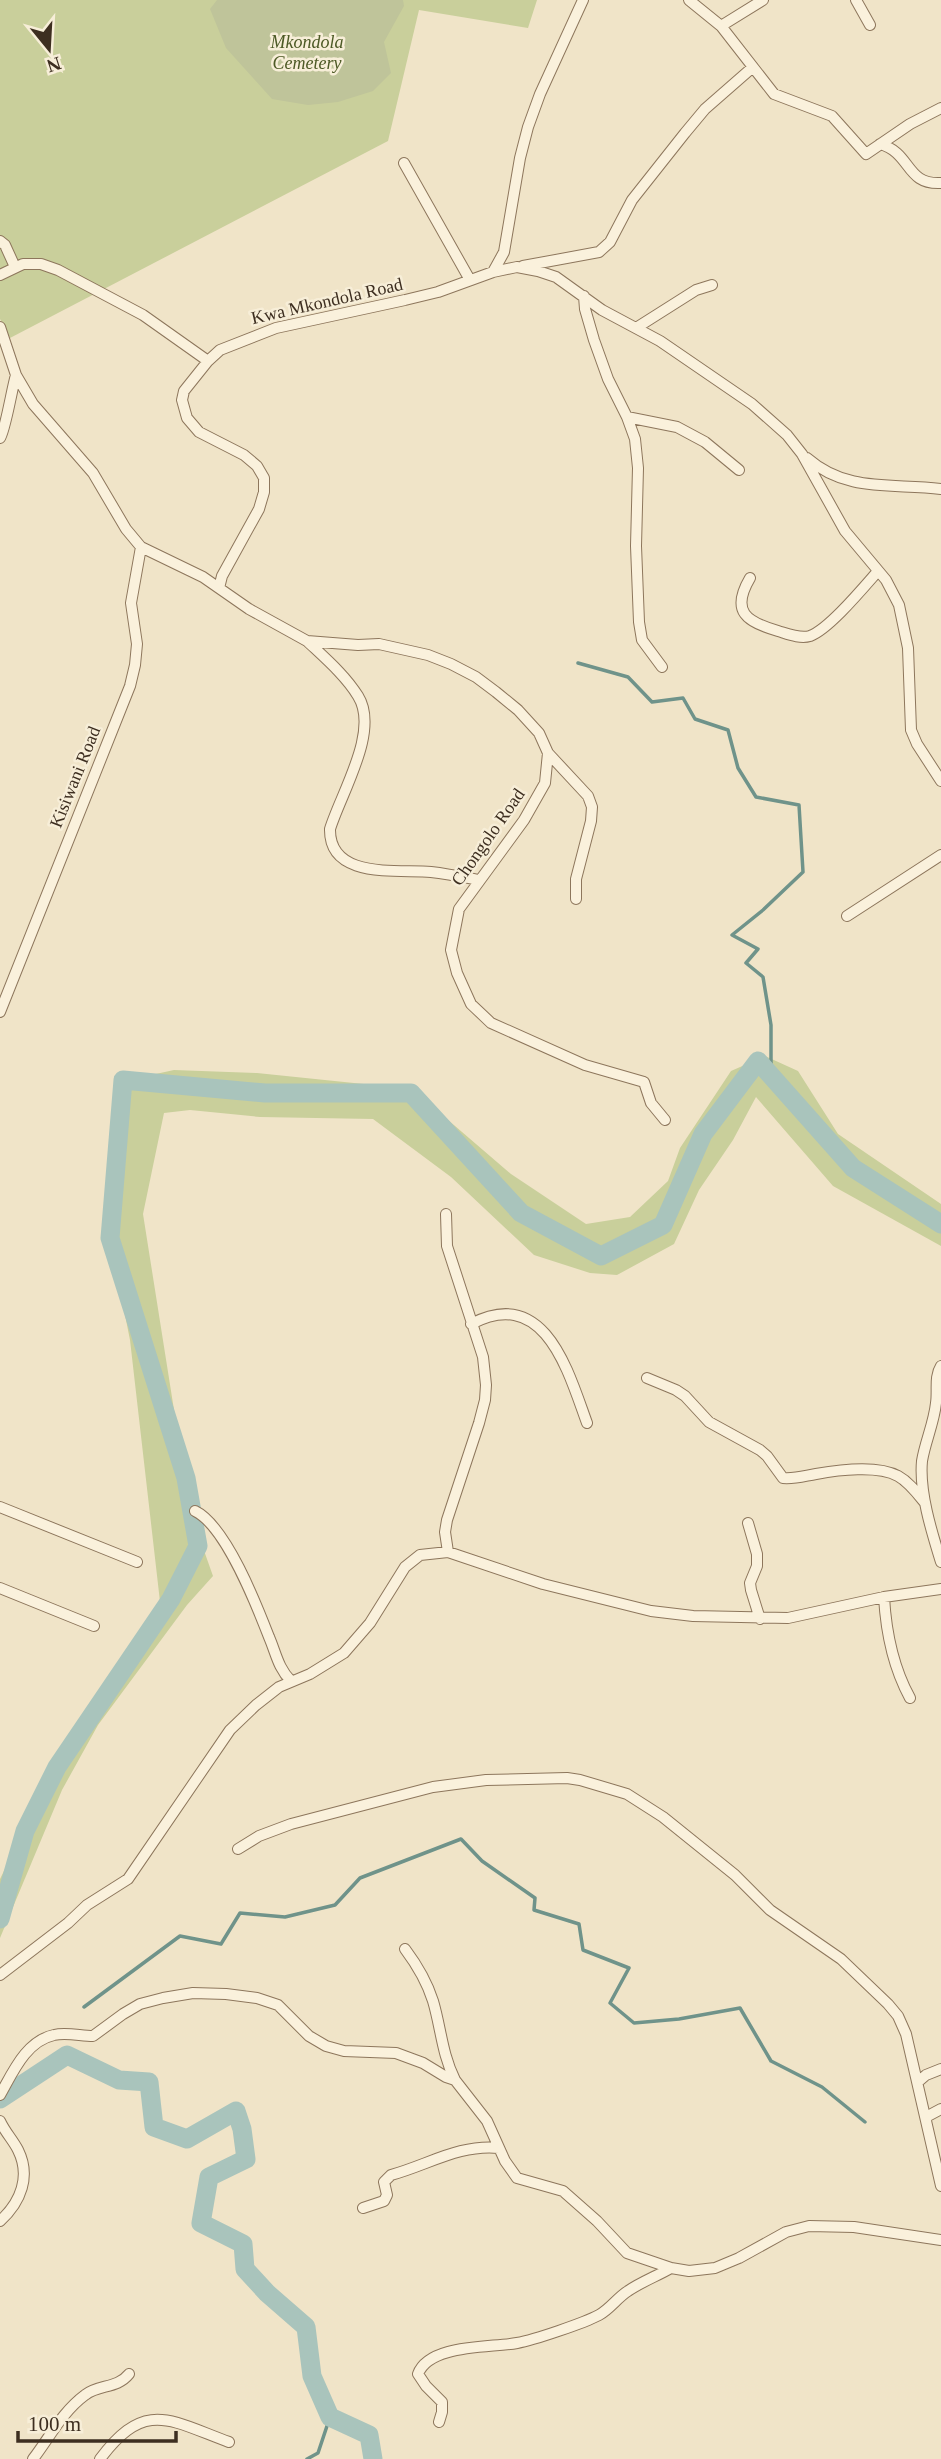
<svg xmlns="http://www.w3.org/2000/svg" width="941" height="2459" viewBox="0 0 941 2459" font-family="'Times New Roman',serif">
  <style>
    .green { fill: #c9cf9b }
    .cemetery { fill: #bfc49a }
    .lines { fill: none; stroke-linecap: round; stroke-linejoin: round }
    .stream { stroke: #6f938a; stroke-width: 3.5 }
    .river { stroke: #a9c4bc; stroke-width: 19 }
    .street-casing { stroke: #8d765c; stroke-width: 12 }
    .street { stroke: #faf1dc; stroke-width: 10 }
    .labels { text-anchor: middle; stroke-width: 5; stroke-linejoin: round; paint-order: stroke }
    .park-label { font-size: 18px; font-style: italic; fill: #4d5a26; stroke: #f7eed8 }
    .street-label { font-size: 18px; fill: #3d2e20; stroke: #f7eed8 }
  </style>
  <rect width="100%" height="100%" fill="#f0e4c8"/>
  <path class="green" d="M0,0H537L528,28L419,10L388,141L10,338L0,319Z
    M765,1056L798,1071L838,1134L941,1204V1246L833,1186L756,1097L733,1140L699,1190L674,1244L617,1275L590,1273L534,1255L451,1177L373,1119L260,1117L190,1110L164,1113L143,1214L190,1511L213,1576L187,1605L98,1725L62,1790L0,1938V1879L42,1794L83,1727L162,1619L130,1340L109,1234L111,1175L119,1082L174,1070L257,1073L412,1089L511,1174L586,1224L630,1217L668,1181L680,1148L731,1071Z"/>
  <path class="cemetery" d="M217,0H403L404,6L384,42L391,73L373,91L338,102L308,105L272,99L226,48L210,9Z"/>
  <g class="lines">
    <path class="stream" d="M578,663L628,677L652,702L683,698L695,719L728,730L738,768L756,797L799,805L803,872L763,910L732,935L758,949L746,963L763,977L771,1025V1076
      M84,2007L180,1936L221,1944L240,1913L285,1917L335,1905L360,1878L461,1839L482,1861L535,1898L534,1910L579,1924L583,1950L629,1968L610,2003L634,2023L679,2019L740,2008L771,2061L822,2087L865,2122
      M307,2459L318,2453L330,2417"/>
    <path class="river" d="M0,1919L25,1831L57,1767L171,1599L198,1546L186,1478L110,1238L123,1080L265,1093H411L521,1213L601,1256L663,1225L703,1134L758,1061L853,1168L941,1224
      M0,2099L67,2055L119,2080L149,2082L154,2127L187,2139L236,2111L242,2129L246,2159L209,2177L201,2223L243,2244L245,2269L267,2293L306,2327L312,2376L330,2417L369,2435L373,2459"/>
    <g class="street-casing">
      <path id="street" d="M689,0L721,26L774,94L832,116L866,154L910,124L941,108
        M856,0L870,25
        M721,26L763,0
        M880,144C912,153 905,185 941,183
        M404,163L470,280
        M0,241L5,245L15,267
        M523,266L599,252L610,242L632,200L685,133L705,109L753,67
        M493,272L504,252L520,158L528,127L540,94L583,0
        M0,275L23,264H41L58,270L143,315L208,361
        M584,296L585,309L594,340L608,379L627,417L635,439L638,468L636,546L639,622L642,640L662,667
        M0,327L16,375L33,404L93,473L126,529L141,547L203,577L249,609L307,641L358,645L379,644L428,655L451,664L476,677L496,692L518,710L539,733L548,753L545,783L524,820L459,909L451,950L457,973L471,1004L491,1023L585,1065L644,1082L651,1103L665,1120
        M636,328L696,290L712,285
        M627,417L677,427L705,442L739,470
        M0,438C5,432 12,388 16,375
        M807,458C847,493 892,483 941,489
        M750,578C730,612 747,622 778,631C788,634 800,639 810,636C829,629 863,588 878,571
        M219,588L222,576L259,509L264,492V478L257,466L244,455L199,432L187,418L182,400L184,391L208,361L220,350L276,328L405,300L438,292L493,272L517,267L538,271L556,277L602,310L660,341L752,404L787,435L802,454L845,531L886,580L899,605L908,648L911,730L917,744L941,781
        M307,641C325,658 345,675 358,696C380,731 341,793 330,829C329,880 398,869 431,872C448,874 463,877 479,880
        M548,753L588,796L592,807L591,821L576,879V899
        M847,916L941,855
        M0,1012L130,686L135,665L137,644L131,603L141,547
        M446,1214L447,1246L483,1357L486,1385L485,1400L479,1423L447,1520L445,1532L448,1552
        M471,1324C545,1285 568,1371 587,1423
        M941,1366C934,1377 938,1390 936,1403C934,1423 925,1442 922,1461C919,1492 932,1533 941,1562
        M647,1378L676,1390L685,1396L709,1422L760,1450L767,1456L783,1478C795,1479 804,1476 816,1474C838,1470 878,1465 898,1476C909,1482 917,1493 925,1503
        M0,1507L137,1562
        M195,1511C226,1526 257,1606 269,1637C276,1653 278,1668 291,1681
        M748,1523L757,1554V1566L750,1583L751,1590L760,1619
        M0,1588L94,1626
        M884,1597C886,1632 893,1667 910,1698
        M238,1849L259,1836L291,1824L433,1787L486,1780L567,1778L580,1780L627,1794L663,1817L735,1875L770,1910L841,1959L888,2004L898,2016L906,2034L941,2186
        M405,1949C417,1965 427,1982 433,2001C441,2028 442,2054 455,2080
        M0,1975L68,1923L87,1905L128,1879L230,1730L256,1705L279,1687L310,1674L344,1653L370,1623L405,1567L420,1555L448,1552L543,1584L651,1611L693,1616L788,1618L884,1597L941,1589
        M919,2081L926,2075L941,2069
        M0,2095C13,2072 26,2041 54,2035C66,2032 81,2036 93,2036L123,2014L140,2004L163,1998L193,1993L226,1994L257,1998L278,2005L309,2036L326,2046L344,2051L396,2053L423,2063L446,2077L455,2080L487,2121L505,2161L517,2178L563,2191L597,2221L627,2253L671,2268L689,2271L715,2268L739,2258L786,2232L809,2226L854,2227L941,2240
        M926,2117L941,2109
        M0,2121C5,2132 13,2140 18,2150C31,2176 21,2202 0,2221
        M363,2208L384,2201L387,2195L384,2182L391,2175C428,2165 459,2144 499,2148
        M439,2422L442,2412V2402L426,2386L418,2374C429,2344 490,2348 517,2343C534,2340 584,2323 599,2315C610,2309 617,2298 628,2291C641,2282 657,2276 671,2268
        M33,2459C50,2437 62,2412 85,2395C99,2384 117,2389 129,2374
        M100,2459C145,2399 169,2420 229,2442"/>
    </g>
    <use href="#street" class="street"/>
  </g>
  <g class="labels">
    <g class="park-label">
      <text x="307" y="48">Mkondola<tspan x="307" dy="21">Cemetery</tspan></text>
    </g>
    <g class="street-label">
      <text transform="translate(327 301) rotate(-13)" y="6">Kwa Mkondola Road</text>
      <text transform="translate(75 777) rotate(-68)" y="6">Kisiwani Road</text>
      <text transform="translate(488 837) rotate(-55)" y="6">Chongolo Road</text>
    </g>
  </g>
  <g transform="translate(49 49) rotate(162)" stroke="#f7eed8" stroke-width="5" paint-order="stroke">
  <path d="M0-5L12 26L0 18L-12 26Z" fill="#3d2e20"/>
  <text y="-10" font-size="19" font-weight="bold" text-anchor="middle" fill="#3d2e20">N</text>
  </g>
  <path d="M18 2431v10h158v-10" fill="none" stroke="#3d2e20" stroke-width="3.5"/>
  <text x="28" y="2431" font-size="21" fill="#3d2e20" stroke="#f7eed8" stroke-width="5" paint-order="stroke">100 m</text>
</svg>
